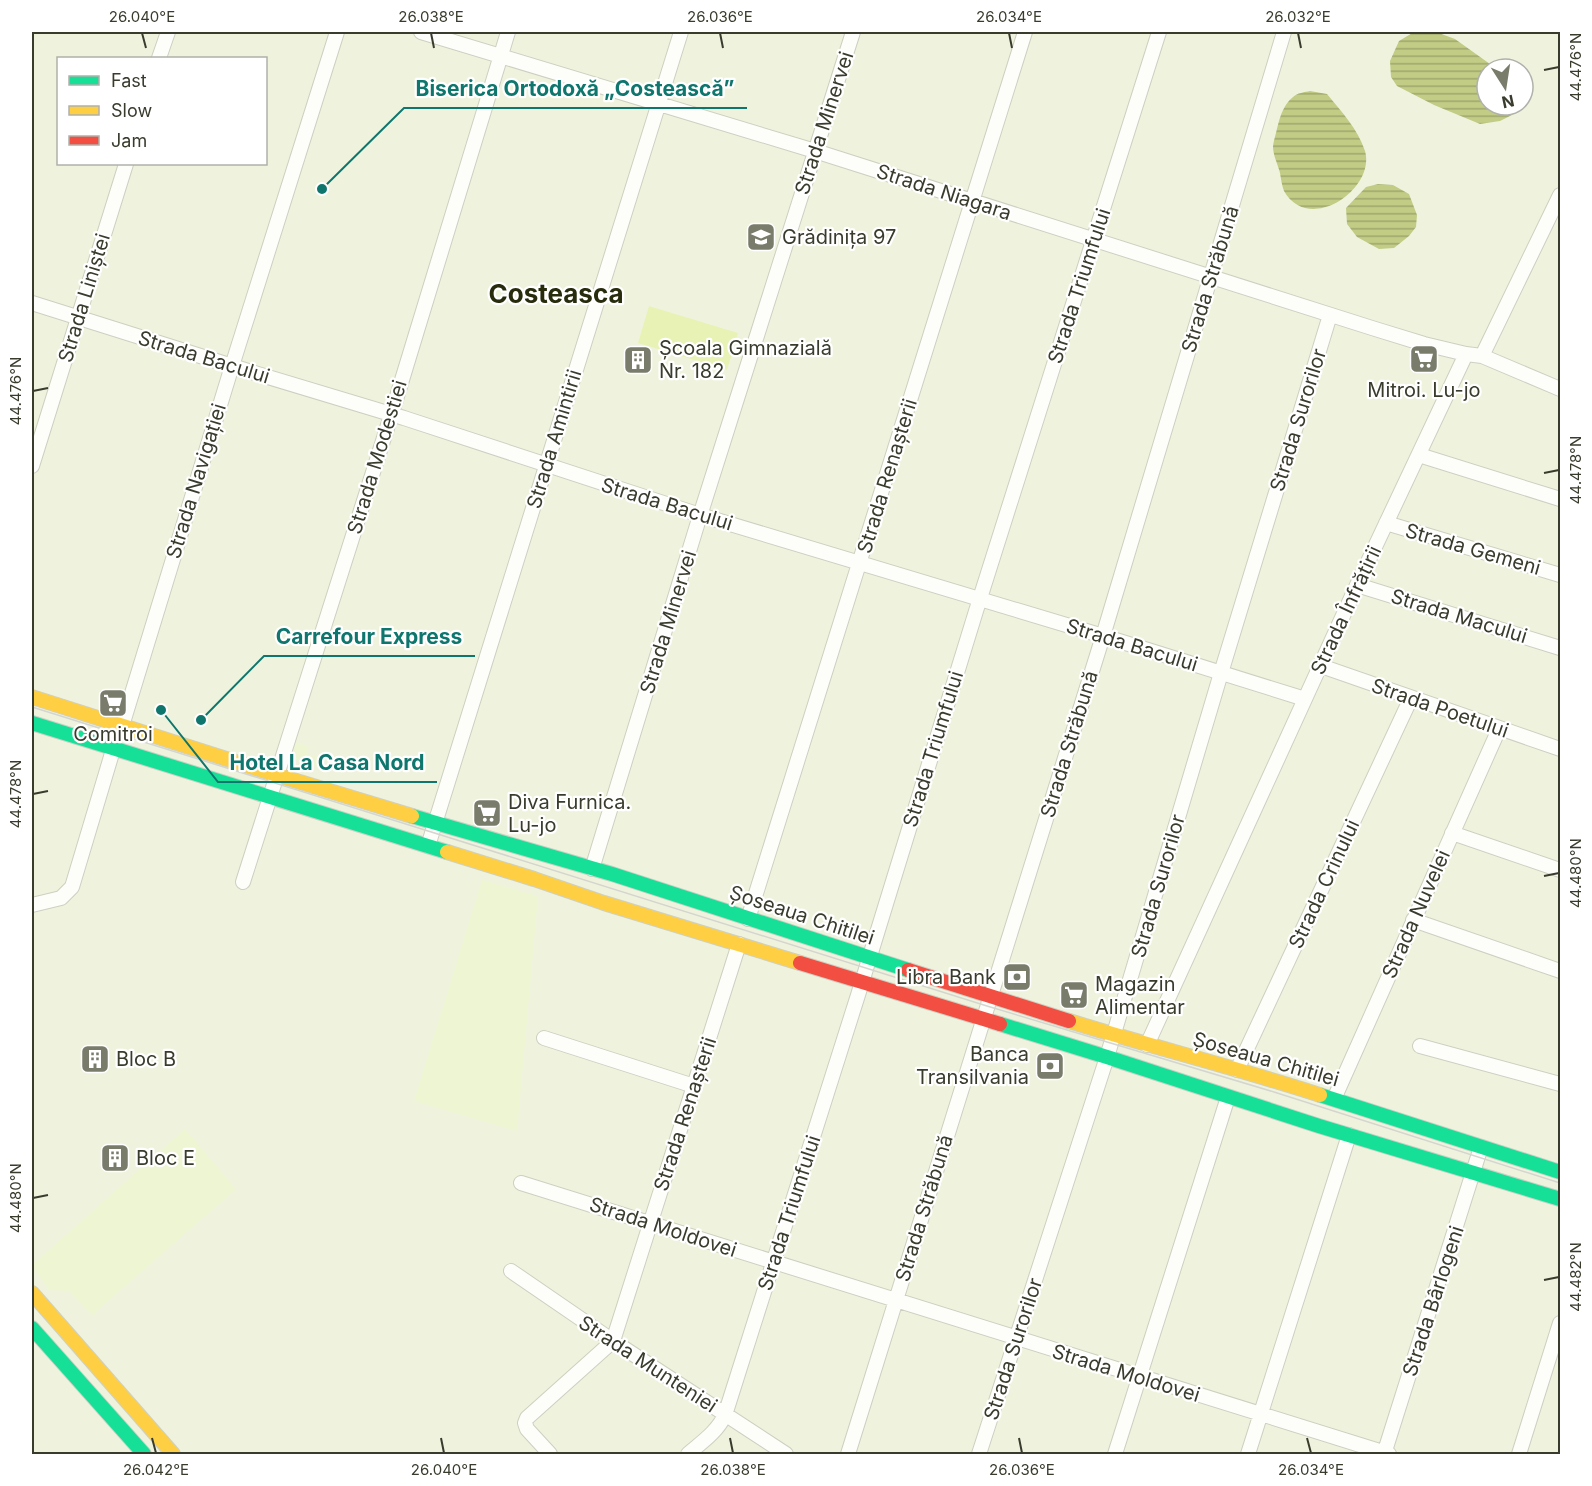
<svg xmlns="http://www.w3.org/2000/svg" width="1592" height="1486" viewBox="0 0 1592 1486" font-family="Inter,sans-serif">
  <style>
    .built { fill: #eef5d2 }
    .garden { fill: #e8f2b5 }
    .water { fill: url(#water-rules) }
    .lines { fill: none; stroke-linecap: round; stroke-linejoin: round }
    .street-casing { stroke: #cdd0c0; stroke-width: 16 }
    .fast-casing { stroke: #ced0c5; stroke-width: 16 }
    .slow-casing { stroke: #ced0c5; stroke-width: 16 }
    .jam-casing { stroke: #ced0c5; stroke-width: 16 }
    .street { stroke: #fdfdfa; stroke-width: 14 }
    .fast { stroke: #16e098; stroke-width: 14 }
    .slow { stroke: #ffcf43; stroke-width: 14 }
    .jam { stroke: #f24e42; stroke-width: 14 }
    .tram { stroke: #d4d5cf; stroke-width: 1.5 }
    .ticks { fill: none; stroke: #393c2d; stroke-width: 2 }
    .labels { text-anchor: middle; stroke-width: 4.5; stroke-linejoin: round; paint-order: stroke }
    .street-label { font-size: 20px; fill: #393c2d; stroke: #fff }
    .poi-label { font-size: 20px; fill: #393c2d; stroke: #fff; text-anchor: start }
    .district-label { font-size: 26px; font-weight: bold; fill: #282c0d; stroke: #fff }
    .leader { fill: none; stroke: #0f766e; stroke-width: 2 }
    .callout-dot { fill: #0f766e; stroke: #fff; stroke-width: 2 }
    .callout-label { font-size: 21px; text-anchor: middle; font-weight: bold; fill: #0f766e; stroke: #fff; stroke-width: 4.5; stroke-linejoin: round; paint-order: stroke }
    .neatline { fill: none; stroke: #393c2d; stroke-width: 2 }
    .ticks-label { font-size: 15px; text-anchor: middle; fill: #393c2d }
  </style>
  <defs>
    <pattern id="water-rules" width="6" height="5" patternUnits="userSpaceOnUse" patternTransform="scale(1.5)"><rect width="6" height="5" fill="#c2cc84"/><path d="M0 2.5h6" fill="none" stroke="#9fa76c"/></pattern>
  </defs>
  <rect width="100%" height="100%" fill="#eff3de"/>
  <path class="built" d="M296,742L309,747L307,754L325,759L322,768L291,758Z
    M482,880L538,896L517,1131L414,1101Z
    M185,1129L236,1189L92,1315L69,1291L49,1290L32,1265Z"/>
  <path class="garden" d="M649,306L738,333L727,370L638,343Z"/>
  <path class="water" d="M1414,32H1436L1455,39L1497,69H1487V105H1516L1514,114L1500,121L1480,124L1434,105L1397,86L1391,77L1390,61L1399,41Z
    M1310,91L1327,94C1341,111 1358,129 1365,151C1376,189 1309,235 1284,191C1282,186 1281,179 1280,173C1278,165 1273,155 1273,147C1273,143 1275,137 1276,133C1279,120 1282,106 1293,97C1297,93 1305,92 1310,91Z
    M1378,184L1393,185L1409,194L1417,215L1416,227L1409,236L1394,248L1379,249L1357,237L1347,224L1346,208L1366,187Z"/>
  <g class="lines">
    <g class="street-casing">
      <path id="street" d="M421,32L815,151L1372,328L1424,344L1466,354
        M159,58L168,32
        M32,303L248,371L404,418L700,515L1103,636L1305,699
        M1482,356L1560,389
        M1419,455L1560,499
        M32,466L126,164
        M1386,523L1560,575
        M1357,585L1560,648
        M1321,666L1560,749
        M122,726L232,366L337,32
        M1452,833L1560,870
        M428,846L681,32
        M592,869L698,522L853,32
        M243,882L395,403L508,32
        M32,905L61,898L72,887L113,750
        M748,919L1025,32
        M1413,920L1560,971
        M544,1038L694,1086
        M1147,1045L1357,585L1466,354L1482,356L1560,195
        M1420,1046L1560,1084
        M1237,1070L1411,698
        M1334,1099L1499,729
        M521,1183L1389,1454
        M511,1271L613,1341L786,1454
        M550,1454L527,1429L525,1423L527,1418L613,1341L739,944
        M688,1454C702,1442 717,1432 725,1415L858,995L976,611L1159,32
        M848,1454L1103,636L1284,32
        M979,1454L1107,1057L1221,673L1330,315
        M1115,1454L1228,1097
        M1248,1454L1349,1135
        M1384,1454L1481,1147
        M1519,1454L1560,1323"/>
    </g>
    <g class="fast-casing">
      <path id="fast" d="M32,723L447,852
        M412,816L612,874L908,970
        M1000,1024L1107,1057L1319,1126L1560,1199
        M1320,1095L1560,1172
        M32,1328L144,1454"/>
    </g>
    <g class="slow-casing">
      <path id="slow" d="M32,697L277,775L412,816
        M447,852L534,879L604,903L800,963
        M1069,1021C1153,1047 1237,1068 1320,1095
        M32,1293L173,1454"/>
    </g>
    <g class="jam-casing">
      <path id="jam" d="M800,963L1000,1024
        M908,970L1069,1021"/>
    </g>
    <use href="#street" class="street"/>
    <use href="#fast" class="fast"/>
    <use href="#slow" class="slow"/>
    <use href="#jam" class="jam"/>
    <path class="tram" d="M32,707L987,1006L1274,1092L1560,1183"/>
  </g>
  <path class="ticks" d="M142,33L146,48M431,33L434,48M720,33L723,48M1009,33L1012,48M1298,33L1301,48M1544,70L1559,67M33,391L48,388M1544,473L1559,470M33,794L48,791M1544,876L1559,873M33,1198L48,1195M1544,1280L1559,1277M152,1438L156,1453M441,1438L444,1453M730,1438L733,1453M1019,1438L1022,1453M1307,1438L1311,1453"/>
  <defs>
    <g id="school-square" transform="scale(1.5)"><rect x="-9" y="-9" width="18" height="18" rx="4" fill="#797c6b" stroke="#fff"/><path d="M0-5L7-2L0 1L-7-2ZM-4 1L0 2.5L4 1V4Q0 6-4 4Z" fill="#fff"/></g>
    <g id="supermarket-square" transform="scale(1.5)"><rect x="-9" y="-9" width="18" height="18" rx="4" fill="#797c6b" stroke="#fff"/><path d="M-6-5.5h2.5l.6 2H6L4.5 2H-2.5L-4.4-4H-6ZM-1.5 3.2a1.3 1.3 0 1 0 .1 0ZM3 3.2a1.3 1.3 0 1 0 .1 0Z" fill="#fff"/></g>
    <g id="building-square" transform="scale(1.5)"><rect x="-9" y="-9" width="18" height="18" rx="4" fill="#797c6b" stroke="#fff"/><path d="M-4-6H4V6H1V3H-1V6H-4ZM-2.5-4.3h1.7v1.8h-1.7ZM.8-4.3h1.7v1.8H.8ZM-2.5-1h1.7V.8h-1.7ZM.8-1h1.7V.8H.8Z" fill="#fff"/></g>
    <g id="bank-square" transform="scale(1.5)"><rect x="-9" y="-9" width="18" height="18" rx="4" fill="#797c6b" stroke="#fff"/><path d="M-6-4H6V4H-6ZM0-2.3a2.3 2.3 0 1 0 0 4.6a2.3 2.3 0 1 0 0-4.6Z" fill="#fff"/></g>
  </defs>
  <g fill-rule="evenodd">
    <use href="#school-square" x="761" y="237"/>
    <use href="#supermarket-square" x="1424" y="359"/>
    <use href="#building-square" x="638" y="360"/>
    <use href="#supermarket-square" x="113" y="703"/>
    <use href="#supermarket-square" x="487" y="813"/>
    <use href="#bank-square" x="1017" y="977"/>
    <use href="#supermarket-square" x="1074" y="995"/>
    <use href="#building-square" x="95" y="1059"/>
    <use href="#bank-square" x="1050" y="1066"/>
    <use href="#building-square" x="115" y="1158"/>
  </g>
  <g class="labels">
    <g class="street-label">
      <text transform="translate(824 123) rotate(-72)" y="7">Strada Minervei</text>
      <text transform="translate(944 192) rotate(18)" y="7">Strada Niagara</text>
      <text transform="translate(1210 279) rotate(-73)" y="7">Strada Străbună</text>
      <text transform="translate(1079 286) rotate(-72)" y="7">Strada Triumfului</text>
      <text transform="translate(84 298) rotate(-73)" y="7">Strada Liniștei</text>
      <text transform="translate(204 357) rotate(17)" y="7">Strada Bacului</text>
      <text transform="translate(1298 420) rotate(-73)" y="7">Strada Surorilor</text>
      <text transform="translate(554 439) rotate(-73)" y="7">Strada Amintirii</text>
      <text transform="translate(377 457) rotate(-73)" y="7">Strada Modestiei</text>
      <text transform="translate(887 476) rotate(-73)" y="7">Strada Renașterii</text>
      <text transform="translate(196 481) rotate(-73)" y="7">Strada Navigației</text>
      <text transform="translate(667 504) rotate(17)" y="7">Strada Bacului</text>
      <text transform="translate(1473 549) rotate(16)" y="7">Strada Gemeni</text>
      <text transform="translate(1346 610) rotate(-65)" y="7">Strada Înfrățirii</text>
      <text transform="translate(1459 616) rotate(17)" y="7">Strada Macului</text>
      <text transform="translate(668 622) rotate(-73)" y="7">Strada Minervei</text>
      <text transform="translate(1132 645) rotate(17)" y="7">Strada Bacului</text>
      <text transform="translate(1440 708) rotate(19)" y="7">Strada Poetului</text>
      <text transform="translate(1069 744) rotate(-73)" y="7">Strada Străbună</text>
      <text transform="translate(933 749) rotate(-73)" y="7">Strada Triumfului</text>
      <text transform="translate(1324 884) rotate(-65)" y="7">Strada Crinului</text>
      <text transform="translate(1158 886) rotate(-74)" y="7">Strada Surorilor</text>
      <text transform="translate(1416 914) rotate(-66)" y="7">Strada Nuvelei</text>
      <text transform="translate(802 915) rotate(18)" y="7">Șoseaua Chitilei</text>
      <text transform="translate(1266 1059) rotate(16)" y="7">Șoseaua Chitilei</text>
      <text transform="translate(685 1114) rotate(-72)" y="7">Strada Renașterii</text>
      <text transform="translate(924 1208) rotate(-73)" y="7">Strada Străbună</text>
      <text transform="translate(789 1213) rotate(-72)" y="7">Strada Triumfului</text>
      <text transform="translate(663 1227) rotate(18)" y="7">Strada Moldovei</text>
      <text transform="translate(1433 1301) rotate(-72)" y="7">Strada Bârlogeni</text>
      <text transform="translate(1013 1349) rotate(-72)" y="7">Strada Surorilor</text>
      <text transform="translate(648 1364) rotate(33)" y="7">Strada Munteniei</text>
      <text transform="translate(1126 1373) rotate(17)" y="7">Strada Moldovei</text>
    </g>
    <g class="poi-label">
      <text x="782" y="244">Grădinița 97</text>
      <text x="659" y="355">Școala Gimnazială<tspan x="659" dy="23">Nr. 182</tspan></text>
      <text x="1424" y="397" text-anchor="middle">Mitroi. Lu-jo</text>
      <text x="113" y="741" text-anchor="middle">Comitroi</text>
      <text x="508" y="809">Diva Furnica.<tspan x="508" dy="23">Lu-jo</tspan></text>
      <text x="996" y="984" text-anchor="end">Libra Bank</text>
      <text x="1095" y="991">Magazin<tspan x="1095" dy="23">Alimentar</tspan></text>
      <text x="1029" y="1061" text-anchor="end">Banca<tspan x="1029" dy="23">Transilvania</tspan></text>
      <text x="116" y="1066">Bloc B</text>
      <text x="136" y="1165">Bloc E</text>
    </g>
    <g class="district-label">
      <text x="556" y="303">Costeasca</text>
    </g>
  </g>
  <path class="leader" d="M322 189L404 108H747M201 720L264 656H475M161 710L218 782H437"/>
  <g class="callout-dot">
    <circle cx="322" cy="189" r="6"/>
    <circle cx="201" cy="720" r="6"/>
    <circle cx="161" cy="710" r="6"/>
  </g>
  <g class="callout-label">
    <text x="575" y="96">Biserica Ortodoxă „Costească”</text>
    <text x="369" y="644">Carrefour Express</text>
    <text x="327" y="770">Hotel La Casa Nord</text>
  </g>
  <rect width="1592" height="1486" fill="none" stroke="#ffffff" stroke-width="66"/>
  <rect x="57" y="57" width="210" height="108" fill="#ffffff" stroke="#b0b1ab" stroke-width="1.5"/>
  <rect x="69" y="76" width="30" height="9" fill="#16e098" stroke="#b0b1ab" stroke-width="1.5"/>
  <text x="111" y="87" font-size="18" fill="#393c2d">Fast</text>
  <rect x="69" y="106" width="30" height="9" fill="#ffcf43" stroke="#b0b1ab" stroke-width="1.5"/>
  <text x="111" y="117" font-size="18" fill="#393c2d">Slow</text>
  <rect x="69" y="136" width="30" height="9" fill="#f24e42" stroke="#b0b1ab" stroke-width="1.5"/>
  <text x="111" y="147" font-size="18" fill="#393c2d">Jam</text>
  <g transform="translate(1505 87) rotate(168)"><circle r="28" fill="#ffffff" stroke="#b0b1ab" stroke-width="1.5"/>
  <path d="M0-4.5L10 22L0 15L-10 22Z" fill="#797c6b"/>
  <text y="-9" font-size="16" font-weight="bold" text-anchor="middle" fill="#393c2d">N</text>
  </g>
  <rect x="33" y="33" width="1526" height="1420" class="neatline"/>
  <g class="ticks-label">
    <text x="142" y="22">26.040°E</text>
    <text x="431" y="22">26.038°E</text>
    <text x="720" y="22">26.036°E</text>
    <text x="1009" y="22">26.034°E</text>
    <text x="1298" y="22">26.032°E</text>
    <text transform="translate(1576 67) rotate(-90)" y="5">44.476°N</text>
    <text transform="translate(16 391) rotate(-90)" y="5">44.476°N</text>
    <text transform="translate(1576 470) rotate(-90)" y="5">44.478°N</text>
    <text transform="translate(16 794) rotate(-90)" y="5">44.478°N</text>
    <text transform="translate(1576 873) rotate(-90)" y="5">44.480°N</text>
    <text transform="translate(16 1198) rotate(-90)" y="5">44.480°N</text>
    <text transform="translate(1576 1277) rotate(-90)" y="5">44.482°N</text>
    <text x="156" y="1475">26.042°E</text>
    <text x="444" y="1475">26.040°E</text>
    <text x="733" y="1475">26.038°E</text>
    <text x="1022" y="1475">26.036°E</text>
    <text x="1311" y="1475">26.034°E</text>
  </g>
</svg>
